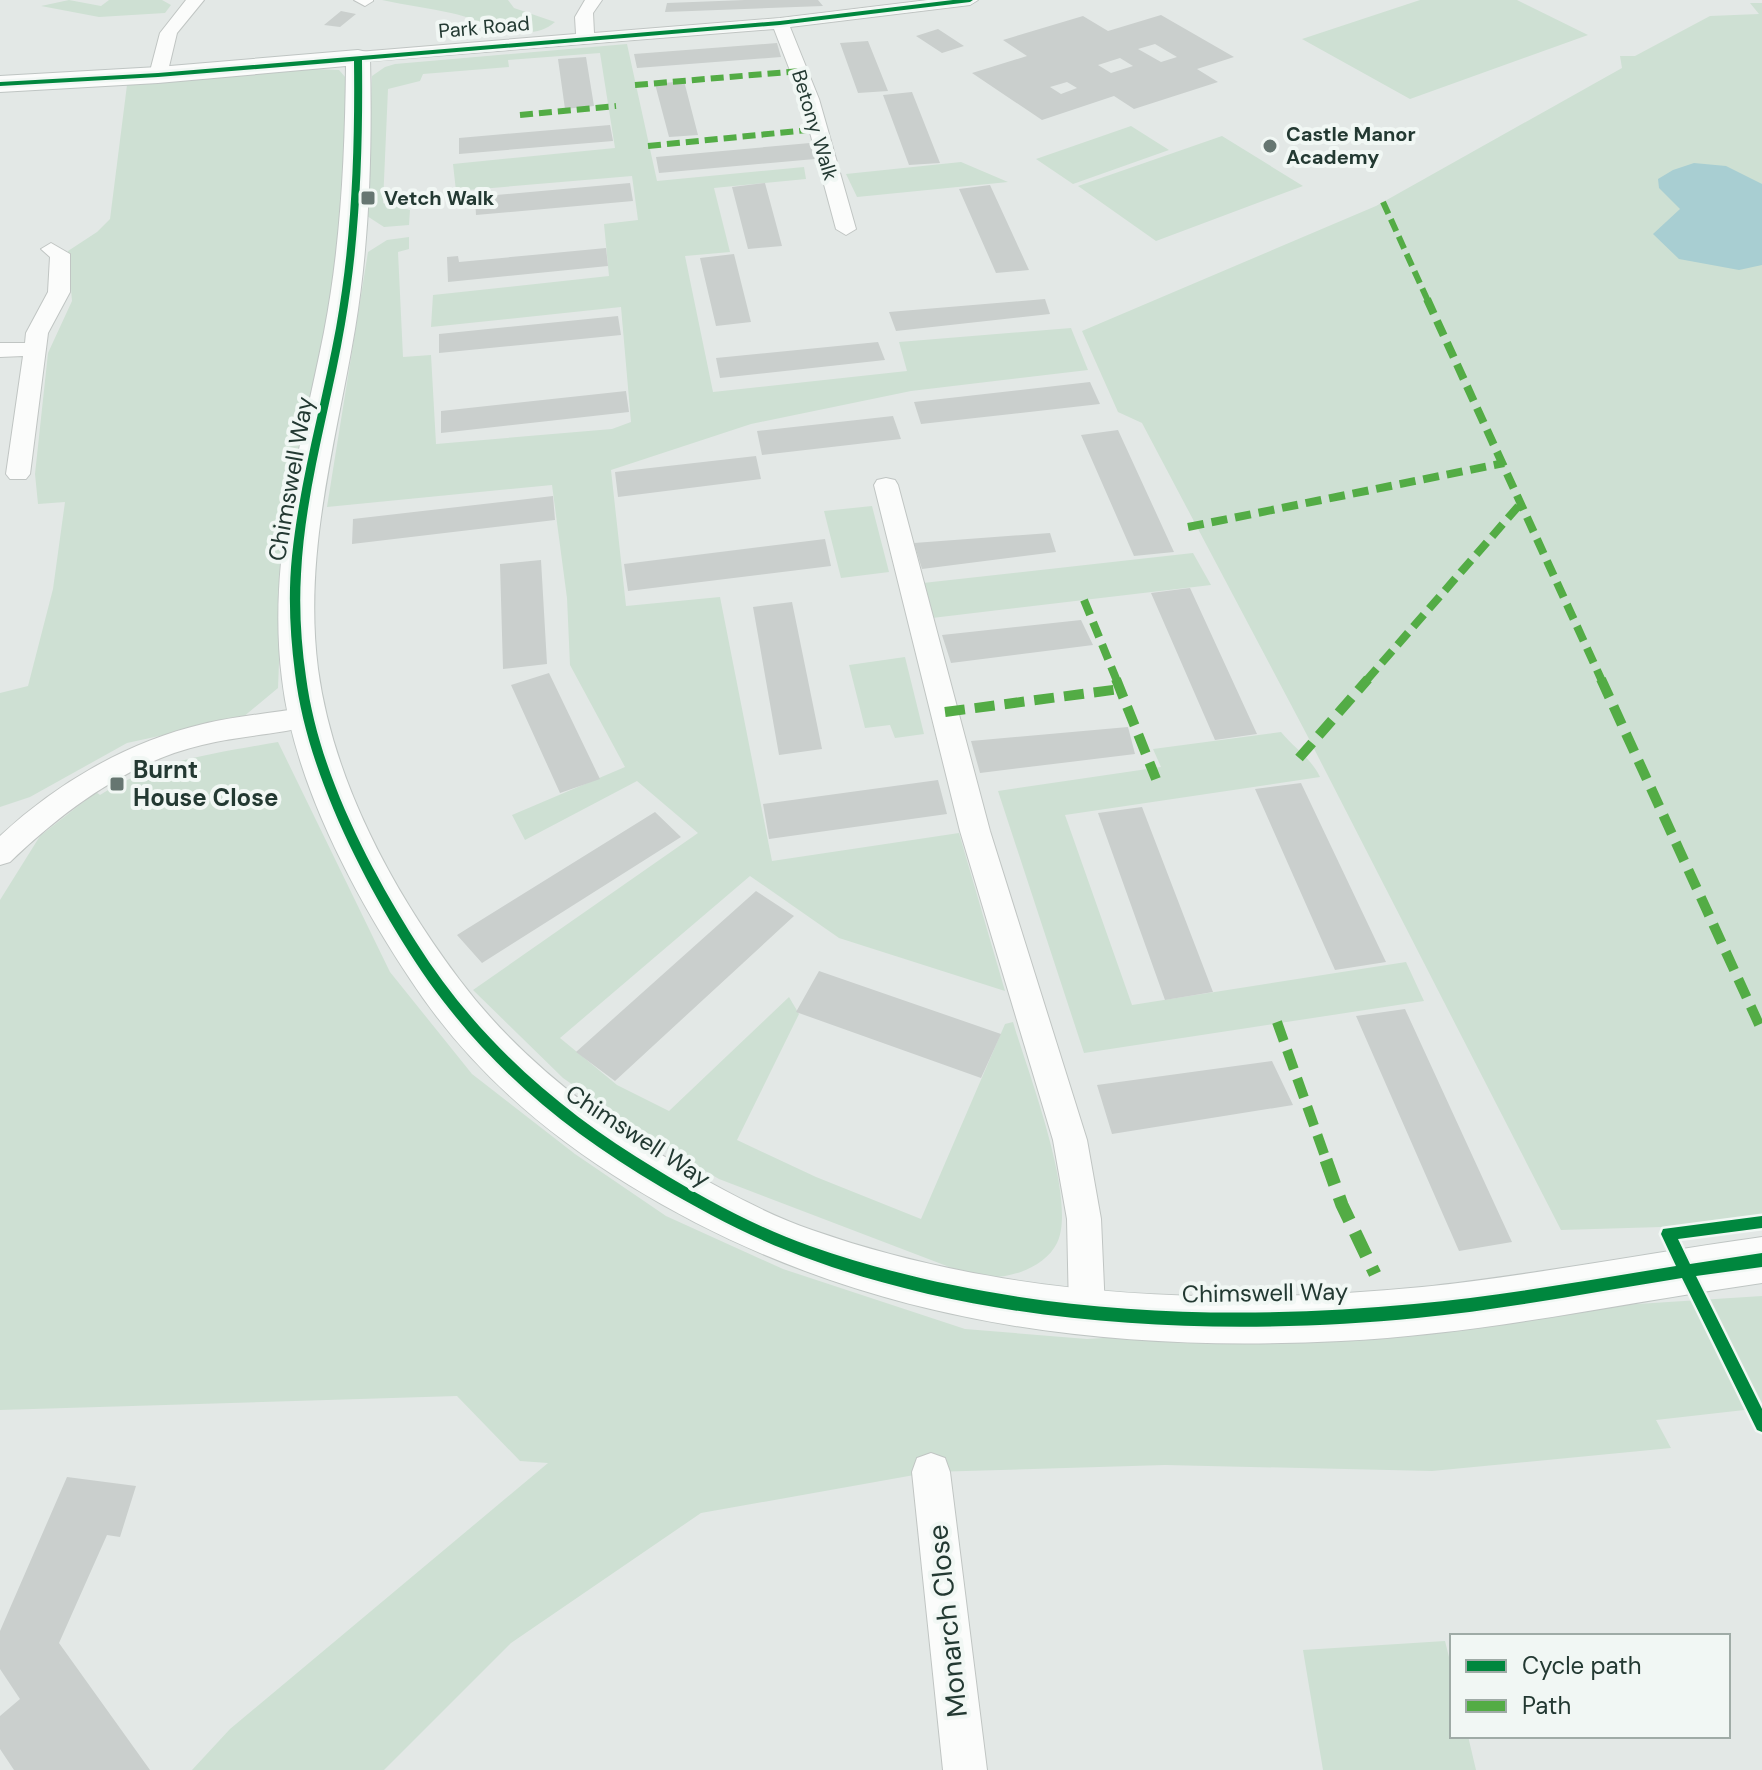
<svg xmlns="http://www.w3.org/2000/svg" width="1762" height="1770" viewBox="0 0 1762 1770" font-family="'DM Sans',sans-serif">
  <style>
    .green { fill: #cee0d3 }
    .water { fill: #a8ced2 }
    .building { fill: #cacfcd; fill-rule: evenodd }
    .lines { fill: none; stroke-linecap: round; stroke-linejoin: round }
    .street-casing { stroke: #c0c5c3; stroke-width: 2 }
    .secondary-casing { stroke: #bfc5c3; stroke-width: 2 }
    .street { fill: #fbfcfb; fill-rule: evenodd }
    .secondary { fill: #fbfcfb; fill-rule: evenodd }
    .quiet-far3 { stroke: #53ac45; stroke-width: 6; stroke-dasharray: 13 6; stroke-linecap: butt }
    .quiet-far2 { stroke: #53ac45; stroke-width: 8; stroke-dasharray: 16 8; stroke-linecap: butt }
    .quiet-far1 { stroke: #53ac45; stroke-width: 10; stroke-dasharray: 20 10; stroke-linecap: butt }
    .quiet { stroke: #53ac45; stroke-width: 13; stroke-dasharray: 26 13; stroke-linecap: butt }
    .cycleway-casing { stroke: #f1f7f4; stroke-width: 5 }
    .cycleway { fill: #00873e; fill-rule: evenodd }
    .poi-dot { fill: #667671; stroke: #f1f7f4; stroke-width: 3 }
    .labels { text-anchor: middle; stroke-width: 8; stroke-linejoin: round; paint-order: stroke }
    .far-street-label { font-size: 20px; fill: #233932; stroke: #f1f7f4 }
    .far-poi-label { font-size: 20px; font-weight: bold; fill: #233932; stroke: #f1f7f4; text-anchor: start }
    .street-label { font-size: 24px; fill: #233932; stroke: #f1f7f4 }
    .poi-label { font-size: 24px; font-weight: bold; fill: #233932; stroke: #f1f7f4; text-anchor: start }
    .near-street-label { font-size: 28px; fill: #233932; stroke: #f1f7f4 }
  </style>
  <rect width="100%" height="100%" fill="#e3e8e6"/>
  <path class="green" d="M69,0L101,6L109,0H162L171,5L165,13L99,17L41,6Z
    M382,0H508L514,8L555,22C527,47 481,19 451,13C428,8 405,5 382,0Z
    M1420,0H1517L1588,35L1410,99L1302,39Z
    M1750,3H1762V1224L1561,1230L1307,735L1142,423L1118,412L1082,331L1376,206L1622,68L1620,56H1635L1710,16L1759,14Z
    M627,44L657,181L804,167L806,179L714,188L730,252L685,256L713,392L907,371L899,342L1071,328L1088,370L911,391L751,424L611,470L626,606L720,597L772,861L959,833L1005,991L839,938L750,876L560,1038L617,1085L669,1111L789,997L799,1014L737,1140L816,1177L921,1219L1005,1024L1013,1022C1027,1070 1078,1200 1057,1243C1046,1266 1011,1279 988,1277C976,1276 963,1271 952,1268L719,1179L645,1136L563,1078L473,990L698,833L637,781L525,840L512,815L625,767L570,665L567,598L552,485L327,507L368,252L387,240L409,237V249L398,252L403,357L431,355L436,444L612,429L631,422L621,307L431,327L433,295L609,276L604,224L638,220L632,176L456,191L453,164L615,148L600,53L508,60L509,67L423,74L420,81L388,89L383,203L410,210L409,225L384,227L367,216L372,76L385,67L395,64Z
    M314,69L339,70L346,78L347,195L321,373L284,537L278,688L242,718L127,743L30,797L0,807V693L28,686L53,589L65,502L38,504L35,474L48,353L72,301L68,251L97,232L110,219L127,85Z
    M1131,126L1169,150L1073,184L1036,159Z
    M1222,136L1303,186L1156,241L1078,186Z
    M961,162L1008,182L857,197L846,174Z
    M872,506L889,572L841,578L824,511Z
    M1193,553L1211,585L932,618L923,583Z
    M905,657L924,734L895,738L890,725L865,728L849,665Z
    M1281,732C1295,749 1311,758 1320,777L1065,815L1132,1005L1406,962L1424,1001L1084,1053L998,791L1161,767L1153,749Z
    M278,742L390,972L472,1074L575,1154L666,1216L783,1269L965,1329L1087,1339L1762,1296V1408L1656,1420L1671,1448L1432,1471L1165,1465L931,1472L701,1513L511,1643L384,1770H192L230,1729L548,1463L520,1461L457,1396L0,1410V900L40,836L96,792L100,795C152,761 217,753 278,742Z
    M1445,1641L1452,1669V1736H1468L1476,1770H1323L1303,1650Z"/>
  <path class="water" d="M1694,163L1726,166L1762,184V265L1739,270L1679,259L1653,234L1680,209L1659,188L1658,179L1673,170Z"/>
  <path class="building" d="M745,0H818L823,6L665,12L667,3Z
    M341,11L356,14L340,27L324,25Z
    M1161,15L1234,57L1197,69L1218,82L1134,109L1114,96L1042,120L972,73L1027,56L1003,40L1083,16L1108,31ZM1155,44L1177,57L1161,62L1138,49ZM1120,58L1133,66L1111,73L1098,65ZM1067,82L1077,88L1061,94L1050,87Z
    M938,29L964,46L942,53L916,36Z
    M868,41L888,91L858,93L840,43Z
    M777,43L781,57L637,68L634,54Z
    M586,57L594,106L565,109L558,59Z
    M684,81L698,135L669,137L655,84Z
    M912,92L940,163L909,165L883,95Z
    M610,125L613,141L459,154V138Z
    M810,143L815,159L659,173L656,157Z
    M630,183L633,201L476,215L475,197Z
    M765,183L782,246L748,249L732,187Z
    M990,185L1029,270L996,273L959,189Z
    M606,248L608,266L448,282L447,257L458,256L459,262Z
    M734,254L751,322L716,326L700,258Z
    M1045,299L1050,314L896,331L889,312Z
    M618,316L621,335L439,353V334Z
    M878,342L885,360L720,378L716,358Z
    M1090,382L1100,404L921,424L914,402Z
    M626,391L629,412L441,433V411Z
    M893,416L901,439L762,455L757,431Z
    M1118,430L1174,552L1134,556L1081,435Z
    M756,456L761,479L618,497L615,472Z
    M553,496L555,520L352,544L353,519Z
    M1050,533L1056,552L922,569L914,543Z
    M825,539L831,566L628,591L624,564Z
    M541,560L547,664L503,669L500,564Z
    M1190,588L1257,734L1215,740L1151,593Z
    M792,602L822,749L779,755L753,607Z
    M1081,620L1093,645L951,663L942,635Z
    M549,673L600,779L560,793L511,685Z
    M1128,727L1135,754L980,773L971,741Z
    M938,780L947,814L769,839L763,804Z
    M1301,783L1386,962L1335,970L1255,789Z
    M1142,807L1213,992L1165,1000L1098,813Z
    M655,812L681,837L482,963L457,935Z
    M756,891L794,916L615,1081L576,1052Z
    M819,971L1001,1034L981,1078L796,1012Z
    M1405,1009L1512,1242L1459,1251L1356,1016Z
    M1272,1061L1293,1105L1112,1134L1097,1085Z
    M67,1477L136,1486L120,1537L107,1535L59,1643L150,1770H14L0,1749V1716L20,1699L0,1669V1631Z"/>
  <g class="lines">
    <g class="street-casing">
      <path id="street" d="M186,0H204L177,33L167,75L158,80L152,79L149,75L160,33Z
        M354,0H373V1L365,6Z
        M585,0H602L593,13L594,33L780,18L928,0H978L970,5L790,27L819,99L856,229L846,235L836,229L801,99L774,29L358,62L349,57L358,52L576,34L575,17Z
        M51,243L70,254V292L48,333L30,474L26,479H10L6,474L23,356L0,357V343H25L26,333L48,292L50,257L41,249Z
        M886,478L895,480L898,485L990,831L1087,1140L1101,1219L1105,1310L1100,1322L1087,1327L1074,1322L1069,1310L1067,1219L1053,1140L960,831L874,485L877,480Z
        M307,707L317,710L321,717L317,724C280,735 240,735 202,745C129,762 64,810 10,862L0,865V836C57,783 127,742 203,724C237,716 273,713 307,707Z
        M931,1453L945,1458L950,1472L987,1770H943L912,1472L917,1458Z"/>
    </g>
    <g class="secondary-casing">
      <path id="secondary" d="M358,50L367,52L370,57C372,148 370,239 355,329C336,443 303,552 318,669C333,780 392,890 459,979C519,1059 598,1119 684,1168C725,1191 768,1215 812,1230C1005,1298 1220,1307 1422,1287C1536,1275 1648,1253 1762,1237V1283C1622,1303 1483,1334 1341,1341C1089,1354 846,1319 629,1185C541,1131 466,1065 410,979C353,893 294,782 282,679C267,559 301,448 324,332C341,244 345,155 346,66L158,83L0,92V76L158,67Z"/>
    </g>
    <use href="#street" class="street"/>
    <use href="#secondary" class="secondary"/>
    <path class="quiet-far3" d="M635,85L800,71
      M520,115L616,106
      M648,146L818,129
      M1383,202L1428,301"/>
    <path class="quiet-far2" d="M1427,299L1602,681
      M1188,527L1504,463
      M1084,600L1117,681
      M1366,681L1522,502"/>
    <path class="quiet-far1" d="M1116,679L1156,779
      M1601,679L1762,1031
      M945,712L1120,689
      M1299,758L1368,679
      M1277,1022L1327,1162"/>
    <path class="quiet" d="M1326,1160L1342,1205L1375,1274"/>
    <g class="cycleway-casing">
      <path id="cycleway" d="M953,0H973L970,2L780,25L362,60C363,149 360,237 345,324C331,407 305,490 301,574C299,608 301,643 306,677C318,769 367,864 416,942C476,1038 559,1111 656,1169C705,1199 756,1227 810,1246C1002,1313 1213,1323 1414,1304C1502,1296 1589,1280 1676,1266L1661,1234L1663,1229L1762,1216V1228L1678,1239L1690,1264L1762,1253V1267L1696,1276L1762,1409V1432L1757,1430L1682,1278C1594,1292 1506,1309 1417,1318C1213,1338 978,1327 786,1250C743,1233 701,1210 661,1187C551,1122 469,1050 402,941C354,862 306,765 295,673C290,634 288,595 292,556C300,479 322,404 336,328C352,239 355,150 354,61L158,77L0,86V82L158,73L780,21Z"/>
    </g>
    <use href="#cycleway" class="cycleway"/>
  </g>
  <g class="poi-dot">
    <circle cx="1270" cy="146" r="8"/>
    <rect x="360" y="190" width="16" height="16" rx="4"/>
    <rect x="109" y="776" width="16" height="16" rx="4"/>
  </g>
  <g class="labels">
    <g class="far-street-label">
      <text transform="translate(484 27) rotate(-5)" y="7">Park Road</text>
      <text transform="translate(815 125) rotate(73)" y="7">Betony Walk</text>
    </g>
    <g class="far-poi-label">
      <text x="1286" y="141">Castle Manor<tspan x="1286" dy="23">Academy</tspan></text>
      <text x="384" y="205">Vetch Walk</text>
    </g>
    <g class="street-label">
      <text transform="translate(291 479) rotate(-80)" y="8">Chimswell Way</text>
      <text transform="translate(638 1136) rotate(33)" y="8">Chimswell Way</text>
      <text transform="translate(1265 1293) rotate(-1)" y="8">Chimswell Way</text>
    </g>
    <g class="poi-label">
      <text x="133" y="778">Burnt<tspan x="133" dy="28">House Close</tspan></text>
    </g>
    <g class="near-street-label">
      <text transform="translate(947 1621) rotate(-96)" y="10">Monarch Close</text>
    </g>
  </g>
  <rect x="1450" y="1634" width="280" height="104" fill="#f1f7f4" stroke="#9faba6" stroke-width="2"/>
  <rect x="1466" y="1660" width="40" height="12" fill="#00873e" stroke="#9faba6" stroke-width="2"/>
  <text x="1522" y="1674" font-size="24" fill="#233932">Cycle path</text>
  <rect x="1466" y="1700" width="40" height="12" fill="#53ac45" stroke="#9faba6" stroke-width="2"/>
  <text x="1522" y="1714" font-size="24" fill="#233932">Path</text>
</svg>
